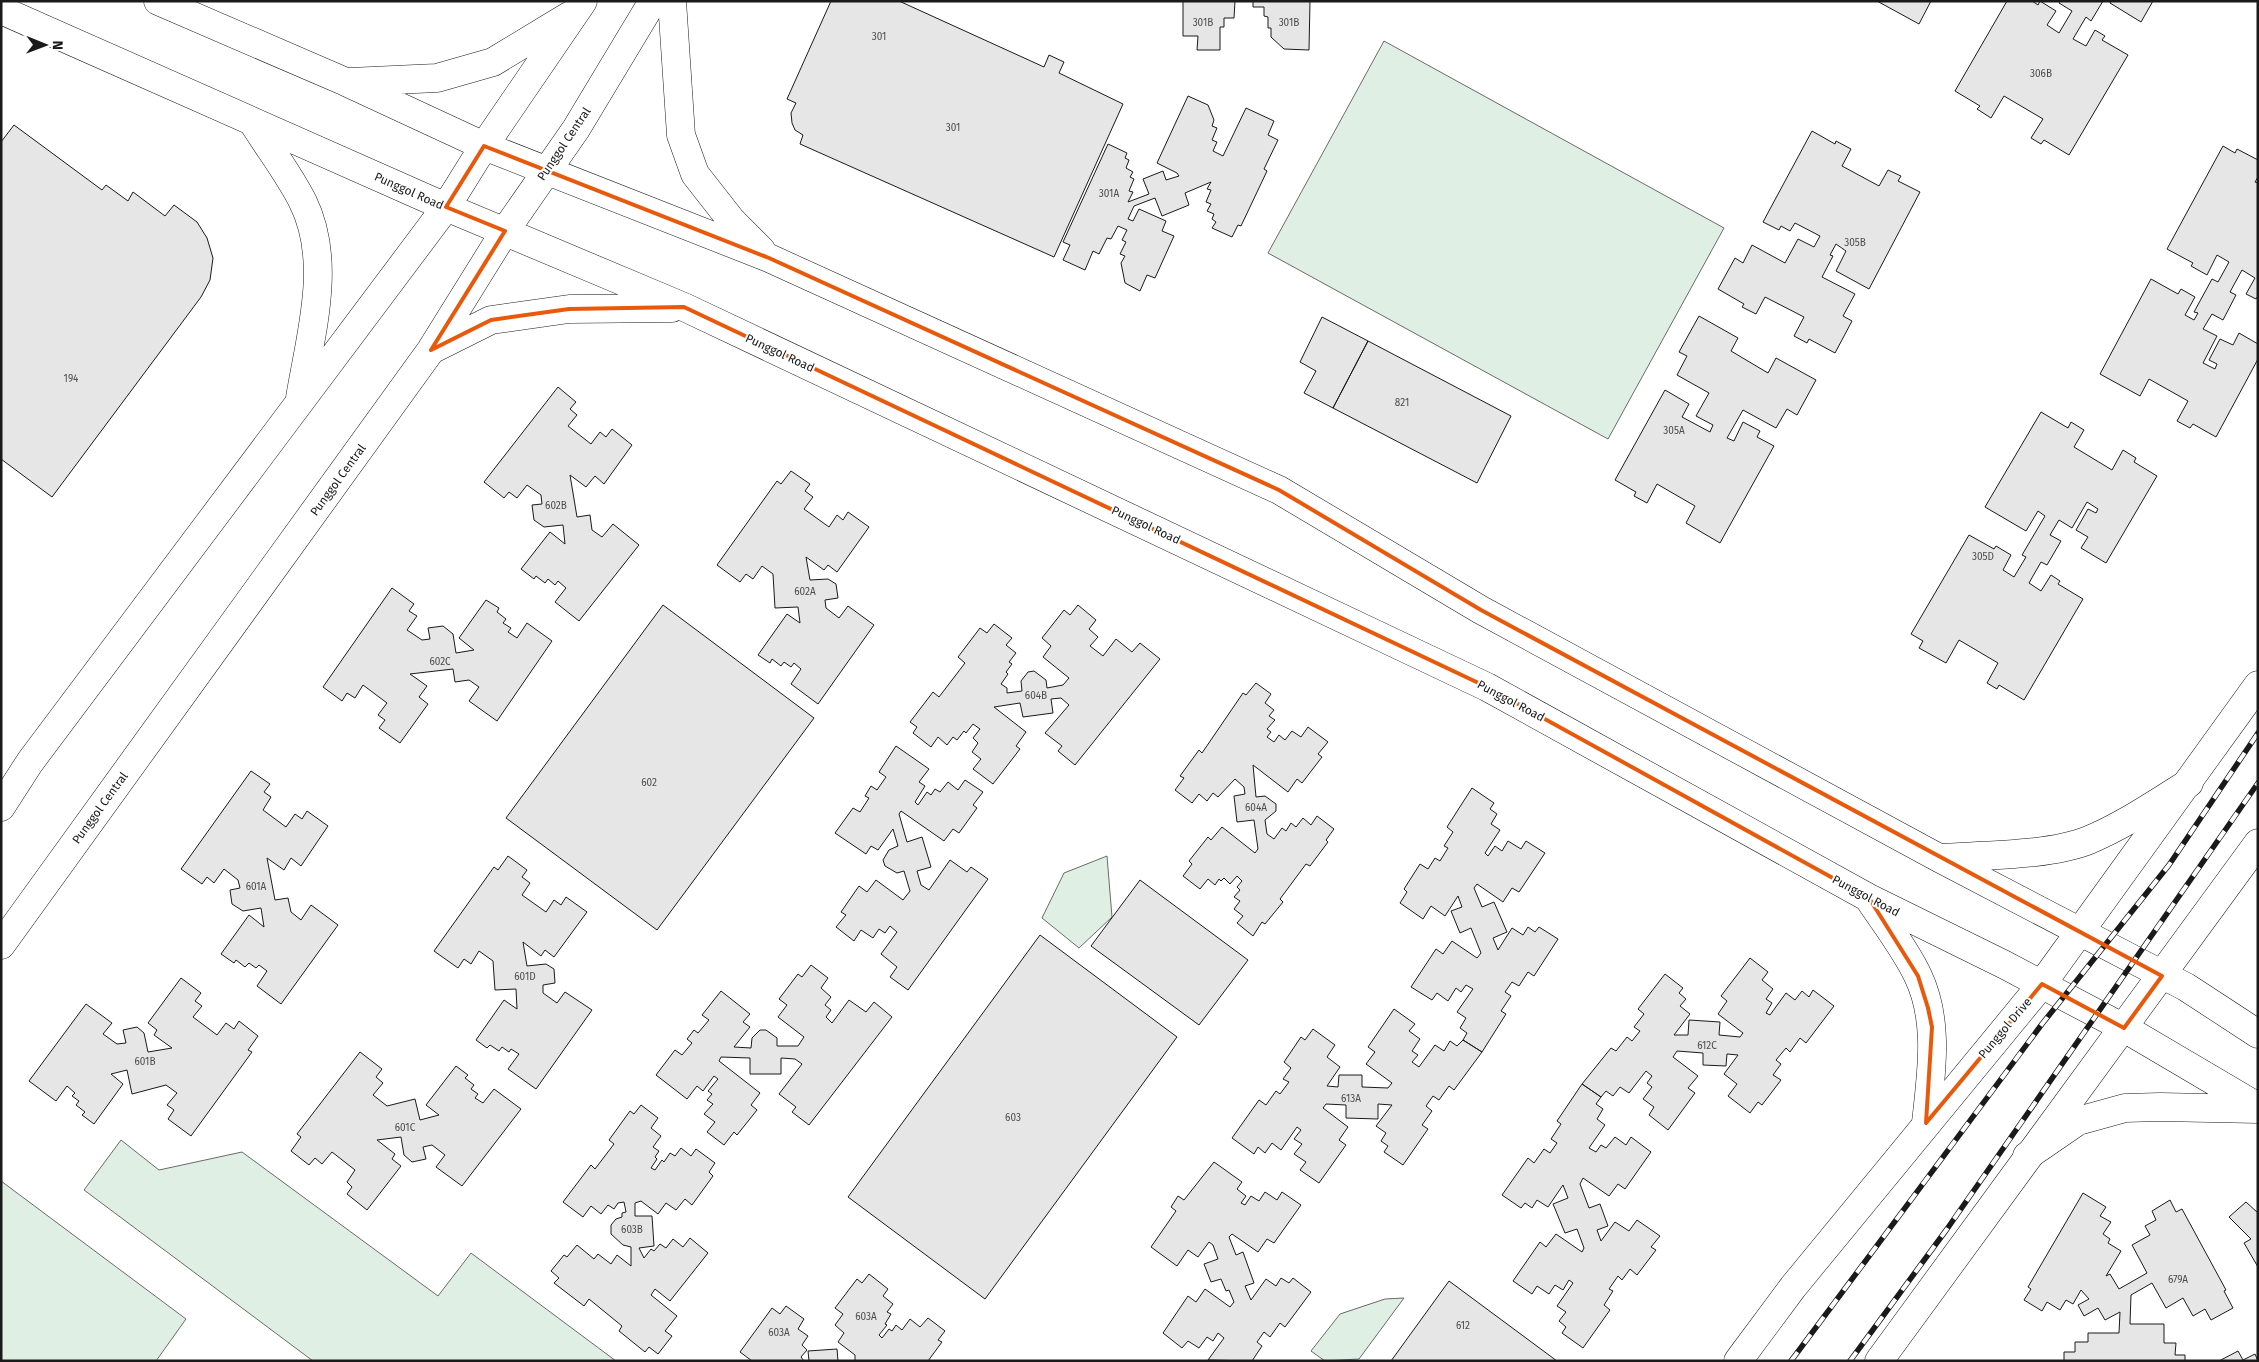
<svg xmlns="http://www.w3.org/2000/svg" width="2259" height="1362" viewBox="0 0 2259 1362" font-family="'Fira Sans',sans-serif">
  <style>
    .green { fill: #e0efe3; stroke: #6a6a6a }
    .building { fill: #e6e6e6; stroke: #1a1a1a }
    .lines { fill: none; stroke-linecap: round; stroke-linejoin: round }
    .tertiary-casing { stroke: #1a1a1a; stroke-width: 29 }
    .secondary-casing { stroke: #1a1a1a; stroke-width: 29 }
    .tertiary { stroke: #fff; stroke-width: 28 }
    .secondary { stroke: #fff; stroke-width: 28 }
    .rail-casing { stroke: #1a1a1a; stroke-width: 5.5 }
    .rail { stroke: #fff; stroke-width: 4; stroke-dasharray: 11; stroke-linecap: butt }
    .marked { fill: none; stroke: #e8590c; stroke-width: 4; stroke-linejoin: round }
    .labels { text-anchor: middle; stroke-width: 4; stroke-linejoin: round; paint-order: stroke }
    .number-label { font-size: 10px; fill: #4d4d4d }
    .street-label { font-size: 12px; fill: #1a1a1a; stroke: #fff }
  </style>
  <rect width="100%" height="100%" fill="#fff"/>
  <path class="green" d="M1384,41L1724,228L1608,439L1268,253Z
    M1107,856L1112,917L1079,948L1042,918L1064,873Z
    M121,1140L159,1170L242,1152L438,1296L471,1253L616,1361H313L84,1190Z
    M1,1181L186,1319L156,1361H1Z
    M1404,1298L1359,1359L1325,1361L1311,1351L1340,1314L1385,1299Z"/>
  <path class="building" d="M831,1H899L1044,67L1049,55L1064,62L1059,73L1123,104L1054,257L800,144L803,135L795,130L792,123L791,113L796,103L787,99Z
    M1183,1H1235L1234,18H1224V27H1220V50H1197L1198,36H1183Z
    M1253,1H1310L1309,50L1284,49L1271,37V28H1268V17L1264,16V7H1253Z
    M1877,1H1931L1919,24Z
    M2007,1H2032L2038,5L2040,1L2056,11L2047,25L2059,33L2072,11L2059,3L2060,1H2103L2091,21L2086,17L2073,39L2086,46L2095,30L2105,36L2102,40L2128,55L2069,155L2044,140L2041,144L2031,138L2043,119L2004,96L1991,118L1977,109L1980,106L1955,91Z
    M2111,1H2153L2141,22L2110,3Z
    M1188,96L1208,105L1214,120L1212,126L1217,128L1212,140L1217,142L1213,151L1223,156L1246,108L1274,121L1268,135L1278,140L1264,169L1267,171L1241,226L1238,225L1232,237L1212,228L1216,222L1212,219L1214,214L1207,211L1211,204L1206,202L1211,190L1207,189L1211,182L1185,193L1189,205L1162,216L1155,198L1134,206L1128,219L1133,221L1139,209L1166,221L1162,231L1174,236L1155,278L1147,275L1140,291L1125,283L1121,263L1125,256L1120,254L1126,242L1122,240L1127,230L1118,226L1111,239L1107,238L1099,254L1093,251L1085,270L1063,260L1070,245L1063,242L1108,144L1127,153L1125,158L1129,160L1126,168L1133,172L1130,177L1134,179L1129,191L1133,192L1128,202L1149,194L1143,179L1163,171L1166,180L1179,176L1177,173L1157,163Z
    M14,125L102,190L106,185L128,201L133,192L165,216L174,205L197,222L207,238L213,258L210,280L201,297L52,497L1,459V142Z
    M1812,131L1835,144L1836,141L1851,149L1842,166L1879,186L1888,170L1901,176L1898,181L1920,192L1869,289L1836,271L1846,251L1836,244L1830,255L1833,256L1822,277L1855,294L1843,316L1852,321L1835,353L1809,339L1807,343L1794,336L1804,317L1765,297L1756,314L1742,307L1744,304L1718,289L1735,258L1743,263L1752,245L1785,263L1798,239L1814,247L1820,236L1795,223L1790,231L1781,226L1779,230L1763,222Z
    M2223,146L2235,153L2237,149L2258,160V177L2255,182L2258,183V296L2256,299L2246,294L2255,278L2242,270L2230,292L2236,295L2223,320L2212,314L2203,329L2217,336L2203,363L2215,369L2217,364L2209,360L2220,339L2233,345L2239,333L2258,344V359L2216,437L2193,424L2190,428L2177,421L2188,401L2149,379L2140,396L2100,374L2151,279L2178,294L2181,289L2195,297L2185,315L2194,320L2198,313L2194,312L2212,279L2218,282L2229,262L2217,255L2207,275L2191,266L2193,263L2167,249Z
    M1699,316L1738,338L1731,351L1768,373L1776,358L1816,380L1797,415L1787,409L1776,428L1743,410L1727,438L1734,441L1743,422L1760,431L1757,437L1774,446L1720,543L1686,523L1695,506L1657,484L1647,503L1634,496L1636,492L1615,480L1665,390L1689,404L1682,417L1710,432L1713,425L1696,416L1709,393L1677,375L1687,356L1679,352Z
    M1322,317L1368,341L1333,408L1304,393L1316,371L1300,362Z
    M1368,341L1511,416L1477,483L1333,408Z
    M558,387L576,402L570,409L577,415L568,426L591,444L600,432L606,437L612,429L632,445L604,484L595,476L586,487L570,475L577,517L590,515L592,530L602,537L613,524L639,545L579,621L555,602L566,588L558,581L555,585L548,579L545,583L536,576L534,579L521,569L550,532L565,544L563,525L544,527L534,520L532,505L542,504L541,495L527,485L517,498L509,492L504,498L484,482Z
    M2041,412L2068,428L2071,422L2084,430L2074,447L2112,470L2123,450L2136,458L2134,462L2157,476L2106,563L2081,548L2088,537L2076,530L2088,509L2096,513L2098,509L2087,502L2072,528L2059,520L2050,535L2061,541L2047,565L2041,562L2029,583L2041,591L2051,575L2060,581L2058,584L2083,599L2024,700L1999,685L1997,689L1987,683L1998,663L1959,640L1946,663L1919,648L1923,641L1911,634L1969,535L1994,549L1996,546L2011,555L2003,570L2014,577L2026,557L2022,555L2045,516L2038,511L2026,531L1985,507Z
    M791,471L810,484L805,491L813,497L804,509L829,527L837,515L843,520L848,512L869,527L837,572L828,565L824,570L806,557L810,580L828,579L836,584L838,598L825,600L826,608L839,618L848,606L874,625L818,704L791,684L801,669L794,663L791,667L784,662L781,666L772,659L770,663L758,655L787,614L800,623L798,607L775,608L773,574L762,566L753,579L746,574L740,582L717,565L777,481L781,484Z
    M392,588L414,604L409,611L417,616L407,630L422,640L430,639L428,628L443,626L453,634L456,653L474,650L459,638L486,600L499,608L497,612L506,619L503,623L511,628L508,632L517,638L527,623L552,641L497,721L469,701L479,687L469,680L455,682L453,669L410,674L427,686L419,697L428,704L400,743L379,728L385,720L378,715L387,703L363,685L355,698L347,693L342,701L323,687Z
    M663,605L814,718L657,930L506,818Z
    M1078,605L1096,620L1089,629L1098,637L1090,646L1103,656L1116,639L1132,652L1140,643L1160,659L1075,765L1058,751L1062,746L1045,733L1069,705L1061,698L1051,699L1053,713L1023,717L1020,703L994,707L1026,732L1016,746L1020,749L993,784L973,769L981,759L972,752L978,743L973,738L980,729L973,724L966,733L964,731L957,740L953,737L947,745L938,737L931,747L913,733L917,727L910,722L933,692L939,697L965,663L958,657L980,628L987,633L994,624L1012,638L1006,645L1016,653L1009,662L1012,664L1006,672L1008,674L1001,684L1007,688V693L1022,691L1021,681L1028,672L1034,671L1046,680L1047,688L1063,685L1069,678L1043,657L1051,646L1042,638L1064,610L1070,615Z
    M1256,683L1271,694L1265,703L1274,710L1269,716L1275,720L1267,729L1271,732L1267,737L1274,742L1279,735L1285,740L1292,731L1301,737L1308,727L1328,742L1318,754L1322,757L1302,783L1297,779L1288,792L1253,765L1256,797L1265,796L1276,804V811L1265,820L1267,834L1274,839L1282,828L1286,831L1291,823L1296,827L1303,818L1311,825L1317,816L1334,829L1326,840L1328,842L1310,866L1306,864L1280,899L1283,902L1265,924L1262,922L1253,936L1237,923L1243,916L1234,909L1240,901L1234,897L1240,890L1237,887L1242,881L1237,876L1230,884L1224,878L1221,881L1219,879L1215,885L1208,879L1200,889L1183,876L1192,864L1189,861L1208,837L1211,840L1222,827L1255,853L1258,849L1254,820L1237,822L1234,796L1245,794L1244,787L1235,779L1218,797L1213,793L1207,801L1199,794L1192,803L1175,790L1184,778L1180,776L1199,750L1202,753L1243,693L1246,695Z
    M896,746L929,769L919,782L925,786L915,802L918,805L927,792L931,795L935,789L940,792L948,782L958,790L965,780L983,792L973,805L977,808L959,833L953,829L944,841L901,811L899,814L907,842L922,837L931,867L917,871L921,885L929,890L950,860L967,872L971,867L988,879L908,990L890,977L897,967L881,954L897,932L890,926L885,933L879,929L873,938L861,930L854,941L836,927L846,915L841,912L859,886L867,892L876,880L903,900L910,891L904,871L897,873L885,866L883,860L889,850L898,846L893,829L878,850L871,846L866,854L835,833L853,808L860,812L869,798L865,796L871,786L877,790L886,777L879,772Z
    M251,771L270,784L264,792L271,797L263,810L286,827L295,814L302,819L307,811L328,826L301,866L291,858L284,870L267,858L275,900L288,898L291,912L301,920L311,905L338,925L281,1004L257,986L267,971L259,965L256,968L249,963L245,967L236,960L234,963L221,954L249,915L264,927L261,908L243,911L232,904L230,890L240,888L238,880L224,869L214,883L207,877L202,884L181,869Z
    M1472,788L1494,803L1490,809L1497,814L1491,824L1500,830L1485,853L1488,856L1495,846L1502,851L1508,841L1521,849L1526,841L1545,853L1519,892L1512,888L1503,902L1477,884L1474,888L1482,907L1494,902L1507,932L1493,938L1498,950L1512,928L1523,935L1528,927L1535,932L1539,927L1558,939L1534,976L1528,972L1519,986L1512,982L1505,992L1511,996L1501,1011L1506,1014L1482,1052L1463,1040L1467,1033L1460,1028L1466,1018L1457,1012L1473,989L1466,985L1461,992L1456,988L1448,1001L1437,993L1432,1000L1411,987L1436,949L1443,954L1452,941L1477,958L1481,953L1471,928L1460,933L1451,911L1462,907L1458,896L1445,916L1431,906L1423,919L1400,903L1407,892L1404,889L1420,864L1428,869L1435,858L1440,861L1448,848L1444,846L1453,832L1447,827Z
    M508,856L527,870L522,877L530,883L522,895L546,912L554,900L561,905L566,897L587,912L554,957L545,950L541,956L523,942L527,966L546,964L554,969L555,983L543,985V993L557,1003L565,992L592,1010L536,1089L508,1069L519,1054L511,1049L509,1052L502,1047L499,1051L490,1045L487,1048L476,1040L504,1000L517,1009L516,989L495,990L493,961L479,951L471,964L464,959L458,968L434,951L494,867L498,870Z
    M1140,880L1248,960L1199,1025L1091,946Z
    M1040,935L1177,1037L985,1299L848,1197Z
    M1750,958L1768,972L1762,980L1773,989L1766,999L1772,1003L1766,1013L1770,1015L1786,993L1795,1000L1802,991L1809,997L1813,990L1834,1006L1806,1043L1800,1038L1790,1052L1786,1048L1776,1060L1781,1064L1773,1075L1781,1080L1762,1105L1758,1102L1750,1113L1728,1096L1737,1084L1724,1074L1738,1055L1727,1054L1726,1066L1703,1065V1053L1677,1051L1673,1057L1698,1076L1688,1088L1695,1093L1668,1130L1649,1115L1654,1107L1643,1099L1652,1087L1647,1083L1652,1076L1646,1071L1629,1093L1620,1087L1613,1096L1606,1091L1601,1097L1582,1084L1611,1048L1616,1051L1627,1037L1632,1041L1640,1031L1634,1027L1644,1014L1638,1009L1665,974L1683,988L1679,993L1686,999L1680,1006L1690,1014L1674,1035H1688L1689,1020L1720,1022L1719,1035L1740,1037L1743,1033L1718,1014L1727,1001L1721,996Z
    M811,965L828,978L821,988L831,997L825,1005L831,1010L826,1017L832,1023L849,1000L866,1012L874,1002L892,1017L809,1125L792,1112L796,1107L779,1094L802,1064L795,1059L781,1058V1074H750V1058L721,1057L719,1061L760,1093L751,1105L757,1110L737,1135L734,1132L724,1145L707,1132L715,1122L704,1114L713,1104L707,1100L712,1094L708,1091L718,1079L714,1076L703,1091L697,1086L687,1099L656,1075L675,1050L682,1055L692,1043L687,1039L694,1030L698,1033L709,1020L702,1015L721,991L750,1014L743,1022L750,1027L734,1047L751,1048L752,1038L760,1030H766L777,1038V1046H798L804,1037L778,1017L787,1005L779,999L798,974L802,977Z
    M181,978L201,993L195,1001L202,1006L193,1017L217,1035L226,1023L234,1029L239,1021L258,1036L248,1050L252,1052L191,1136L168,1119L174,1110L167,1105L177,1093L166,1085L132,1094L127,1070L111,1074L123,1084L94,1124L82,1115L85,1112L76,1105L79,1101L72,1096L75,1093L67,1086L56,1101L29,1081L86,1004L112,1023L103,1034L117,1044L126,1043L123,1030L137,1027L144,1033L148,1052L172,1048L154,1035L157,1030L148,1023Z
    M1394,1009L1415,1024L1409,1031L1420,1039L1412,1051L1418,1055L1412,1062L1419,1067L1435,1045L1444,1051L1450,1041L1457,1046L1463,1040L1482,1052L1454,1090L1449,1086L1439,1100L1433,1096L1426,1106L1432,1111L1422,1125L1428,1129L1403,1165L1384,1152L1388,1146L1381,1141L1386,1133L1376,1126L1392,1105L1378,1104V1119L1346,1118V1105L1326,1104L1323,1108L1348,1127L1339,1140L1346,1145L1319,1183L1300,1170L1306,1162L1294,1154L1302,1144L1294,1139L1301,1130L1297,1127L1281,1150L1272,1143L1265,1153L1258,1147L1254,1154L1232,1138L1259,1100L1266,1105L1276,1091L1280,1094L1289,1082L1283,1079L1291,1068L1284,1062L1301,1037L1305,1040L1313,1029L1335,1045L1327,1057L1340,1067L1327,1086L1338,1087L1339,1075H1362V1087L1388,1088L1392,1083L1366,1064L1375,1052L1368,1047Z
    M360,1052L382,1069L376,1077L383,1083L373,1095L387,1106L415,1099L420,1120L439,1115L426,1105L456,1066L468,1075L465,1078L474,1085L471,1089L478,1094L475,1098L483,1103L494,1089L521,1109L462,1186L436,1167L445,1155L432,1145L423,1147L426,1159L412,1162L404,1155L401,1137L377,1140L395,1154L392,1159L401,1166L367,1210L347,1194L352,1187L347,1182L355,1170L332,1152L322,1164L315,1158L309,1165L291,1151L301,1137L297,1134Z
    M1582,1084L1601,1097L1596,1104L1603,1109L1597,1119L1605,1125L1589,1148L1596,1152L1601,1145L1606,1148L1615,1137L1626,1145L1631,1137L1651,1152L1625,1189L1618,1184L1609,1196L1583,1178L1580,1184L1589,1208L1600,1204L1608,1226L1597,1230L1601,1241L1615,1222L1629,1231L1637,1220L1660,1236L1651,1247L1656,1250L1637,1275L1630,1269L1622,1280L1618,1276L1609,1289L1613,1291L1604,1305L1610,1310L1583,1348L1562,1333L1566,1327L1559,1321L1566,1312L1557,1306L1573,1283L1569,1280L1563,1290L1555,1285L1549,1294L1537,1286L1532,1294L1513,1281L1540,1242L1546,1247L1556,1234L1582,1252L1584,1248L1577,1229L1565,1233L1553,1204L1568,1198L1563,1185L1548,1207L1537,1200L1532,1208L1525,1203L1521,1208L1502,1195L1528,1158L1534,1163L1544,1149L1550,1153L1557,1143L1551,1139L1561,1124L1557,1121Z
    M641,1105L658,1118L651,1128L661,1136L653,1147L659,1151L655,1157L657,1159L651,1168L655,1170L662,1160L664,1162L670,1153L675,1156L681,1148L691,1156L696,1149L715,1163L709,1172L713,1176L692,1205L685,1199L676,1210L666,1203L658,1214L641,1201L635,1203V1216H652L654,1246L639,1248L644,1258L651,1249L654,1251L660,1244L666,1248L673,1239L683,1247L690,1238L708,1253L670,1301L655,1289L651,1295L677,1316L665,1331L672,1336L658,1354L649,1347L645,1352L619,1331L622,1326L589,1299L584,1306L554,1283L559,1278L551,1271L564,1255L567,1257L577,1245L594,1259L598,1254L611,1264L617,1255L631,1266V1247L623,1245L611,1234V1225L616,1219L622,1217V1213L626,1212L624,1202L618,1203L614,1209L608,1205L601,1214L591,1206L583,1217L563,1202L591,1165L595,1169L614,1144L609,1140L630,1111L634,1114Z
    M1214,1162L1242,1182L1237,1189L1246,1196L1241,1203L1245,1205L1251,1196L1259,1201L1265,1192L1277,1200L1282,1192L1301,1205L1274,1243L1267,1239L1258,1252L1232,1234L1229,1237L1236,1255L1243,1252L1254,1283L1245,1286L1251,1300L1266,1279L1276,1286L1281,1278L1289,1283L1293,1278L1311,1292L1285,1327L1280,1323L1270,1337L1264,1332L1257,1342L1262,1346L1252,1361L1208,1360L1224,1338L1218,1333L1213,1341L1207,1337L1199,1348L1188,1341L1182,1348L1163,1333L1188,1296L1196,1302L1205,1289L1230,1307L1234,1302L1229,1290L1226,1291L1221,1279L1211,1282L1204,1264L1218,1259L1213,1245L1209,1242L1198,1257L1188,1250L1177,1266L1151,1247L1176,1211L1171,1207L1178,1196L1184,1200Z
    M2083,1193L2106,1207L2100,1216L2111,1222L2103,1234L2110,1239L2108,1243L2121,1251L2106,1276L2110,1274L2119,1289L2147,1273L2132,1245L2150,1235L2145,1226L2156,1220L2152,1211L2170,1200L2176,1212L2182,1209L2226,1290L2224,1291L2233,1308L2211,1320L2205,1309L2193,1316L2183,1298L2166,1308L2152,1283L2131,1295L2130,1324H2164V1343H2176L2175,1355H2185V1361H2064V1352H2075V1342H2088V1333H2119L2120,1312L2105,1320L2098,1308L2084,1316L2078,1305L2089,1299L2081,1290L2073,1304L2066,1300L2060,1310L2047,1302L2042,1311L2024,1300L2031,1289L2028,1287Z
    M2246,1202L2258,1213V1267L2244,1243L2251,1239L2229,1217Z
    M869,1274L888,1289L883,1296L893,1304L887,1312L891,1314L885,1324L887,1325L879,1335L882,1338L889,1329L892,1331L896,1325L902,1330L910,1319L920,1327L928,1318L945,1331L938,1340L942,1342L928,1361H855V1355L838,1342L844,1333L835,1325L843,1314L835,1308L857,1279L862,1283Z
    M1449,1281L1557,1361H1391Z
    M786,1306L804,1319L798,1329L808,1336L802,1345L807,1350L801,1357L804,1361H752L740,1352L772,1308L780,1314Z
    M837,1349L838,1361H809L808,1351Z
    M2238,1351L2243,1360L2255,1354L2258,1361H2219Z"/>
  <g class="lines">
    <g class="tertiary-casing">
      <path id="tertiary" d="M1738,1361L1793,1287L2042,984L2258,685
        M1879,1361L2258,843"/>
    </g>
    <g class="secondary-casing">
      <path id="secondary" d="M158,1L346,82L484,146L769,258L1279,490L1481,610L1939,858L2186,987L2258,1034
        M672,1L681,135L695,174L731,220L761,250
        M1,10L446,207L684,307L1487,687L1869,898L2005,965L2124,1028L2258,1107
        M350,82L437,78L493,62L569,16
        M252,121C268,147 289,174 303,202C333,263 310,336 300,398
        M431,350L491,320L569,309L672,308
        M1,807L30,762L446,207L484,146L583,1
        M1939,858C1983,855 2050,856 2089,840C2125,825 2156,803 2189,783
        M1869,899C1885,923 1906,950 1918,976C1940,1022 1931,1075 1926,1123
        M1,945L431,350L505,231L576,129L653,1
        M2027,1156L2078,1121L2125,1108L2160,1107L2258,1109"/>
    </g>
    <use href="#tertiary" class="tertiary"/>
    <use href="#secondary" class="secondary"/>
    <g class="rail-casing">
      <path id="rail" d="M1791,1361L2042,1024L2169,865L2258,733
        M1850,1361L1947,1229L2258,783"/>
    </g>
    <use href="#rail" class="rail"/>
  </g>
  <path class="marked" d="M484,146L769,258L1279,490L1481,610L2162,976L2124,1028L2042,984L1926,1123L1932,1027L1928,1008L1918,976L1869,898L1487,687L684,307L569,309L491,320L431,350L505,231L446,207Z"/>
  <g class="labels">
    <g class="number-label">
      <text x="1203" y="26">301B</text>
      <text x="1289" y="26">301B</text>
      <text x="879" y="40">301</text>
      <text x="2041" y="77">306B</text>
      <text x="953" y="131">301</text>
      <text x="1109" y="197">301A</text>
      <text x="1855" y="246">305B</text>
      <text x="71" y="382">194</text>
      <text x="1402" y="406">821</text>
      <text x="1674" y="434">305A</text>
      <text x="556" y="509">602B</text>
      <text x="1983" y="560">305D</text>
      <text x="805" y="595">602A</text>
      <text x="440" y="665">602C</text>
      <text x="1036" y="699">604B</text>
      <text x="649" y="786">602</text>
      <text x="1256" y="811">604A</text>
      <text x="256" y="890">601A</text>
      <text x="525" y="980">601D</text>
      <text x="1707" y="1049">612C</text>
      <text x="145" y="1065">601B</text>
      <text x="1351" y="1102">613A</text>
      <text x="1013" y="1121">603</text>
      <text x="405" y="1131">601C</text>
      <text x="632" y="1233">603B</text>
      <text x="2178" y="1283">679A</text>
      <text x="866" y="1320">603A</text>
      <text x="1463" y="1329">612</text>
      <text x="779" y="1336">603A</text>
    </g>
    <g class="street-label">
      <text transform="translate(564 144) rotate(-56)" y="4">Punggol Central</text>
      <text transform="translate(409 191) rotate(24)" y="4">Punggol Road</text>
      <text transform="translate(780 353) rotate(25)" y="4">Punggol Road</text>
      <text transform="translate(338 480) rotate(-54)" y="4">Punggol Central</text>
      <text transform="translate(1146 525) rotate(25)" y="4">Punggol Road</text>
      <text transform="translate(1511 701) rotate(28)" y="4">Punggol Road</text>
      <text transform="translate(100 808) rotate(-54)" y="4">Punggol Central</text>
      <text transform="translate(1866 896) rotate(28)" y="4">Punggol Road</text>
      <text transform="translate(2005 1028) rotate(-50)" y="4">Punggol Drive</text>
    </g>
  </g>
  <rect width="2259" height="1362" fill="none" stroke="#1a1a1a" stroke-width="5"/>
  <g transform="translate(45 45) rotate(91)" stroke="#ffffff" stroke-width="4" paint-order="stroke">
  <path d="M0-4L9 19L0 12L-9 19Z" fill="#1a1a1a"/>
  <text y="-8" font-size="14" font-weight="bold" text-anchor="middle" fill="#1a1a1a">N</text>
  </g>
</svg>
